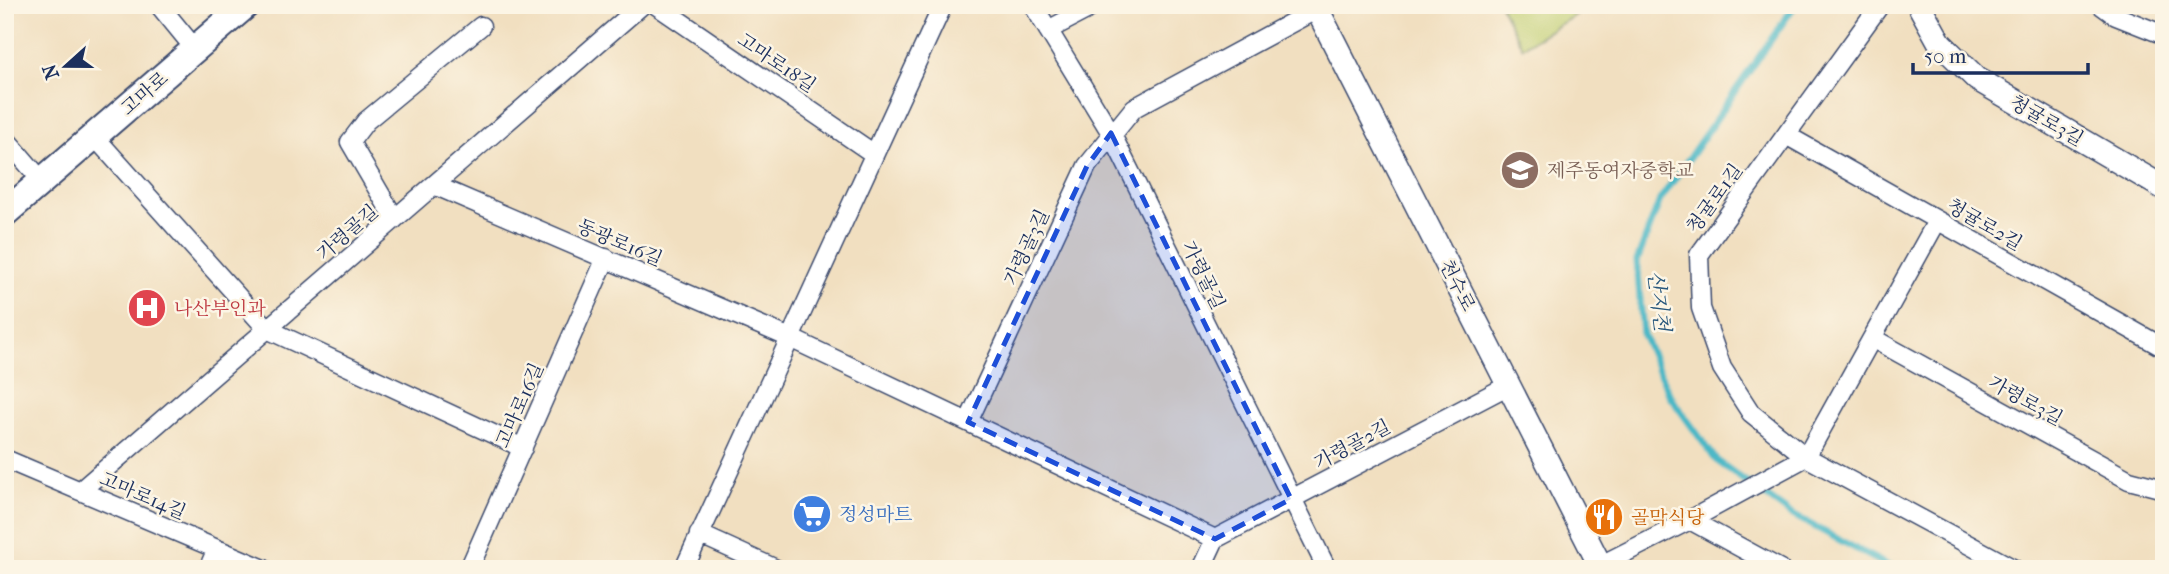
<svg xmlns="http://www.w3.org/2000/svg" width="2169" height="574" viewBox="0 0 2169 574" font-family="'IM FELL French Canon','Noto Serif KR',serif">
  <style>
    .green { fill: #bfcd6f; stroke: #6d7e66; stroke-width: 2 }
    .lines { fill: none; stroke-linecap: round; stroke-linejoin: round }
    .stream { stroke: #4ab7c6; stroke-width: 7 }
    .minor-casing { stroke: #3b496d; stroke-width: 21 }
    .tertiary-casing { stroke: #3b496d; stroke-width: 26 }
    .secondary-casing { stroke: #3b496d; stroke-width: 30 }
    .minor { stroke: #fff; stroke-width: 18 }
    .tertiary { stroke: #fff; stroke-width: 23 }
    .secondary { stroke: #fff; stroke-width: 26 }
    .marked { fill: #1d4ed8; fill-opacity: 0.2; stroke: #1d4ed8; stroke-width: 5; stroke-dasharray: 14 9; stroke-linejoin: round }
    .labels { text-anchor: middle; stroke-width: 5; stroke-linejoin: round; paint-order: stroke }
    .street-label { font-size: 19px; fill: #1b2f5e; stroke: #fcf5e5 }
    .education-label { font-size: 19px; fill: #785e54; stroke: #fcf5e5; text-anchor: start }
    .health-label { font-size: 19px; fill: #be3a42; stroke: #fcf5e5; text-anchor: start }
    .shop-label { font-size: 19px; fill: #366cbe; stroke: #fcf5e5; text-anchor: start }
    .food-label { font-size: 19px; fill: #c56008; stroke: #fcf5e5; text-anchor: start }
    .water-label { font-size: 21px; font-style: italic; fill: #29587d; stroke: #fcf5e5 }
  </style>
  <rect width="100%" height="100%" fill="#fcf5e5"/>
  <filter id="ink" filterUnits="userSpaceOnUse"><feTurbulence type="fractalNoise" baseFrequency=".0143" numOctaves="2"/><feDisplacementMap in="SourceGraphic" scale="14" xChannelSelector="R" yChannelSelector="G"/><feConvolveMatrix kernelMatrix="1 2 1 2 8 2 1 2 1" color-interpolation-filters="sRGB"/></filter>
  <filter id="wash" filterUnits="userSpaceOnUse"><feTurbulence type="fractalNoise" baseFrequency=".00686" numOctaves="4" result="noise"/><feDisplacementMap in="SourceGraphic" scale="28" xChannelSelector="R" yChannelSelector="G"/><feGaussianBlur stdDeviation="1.57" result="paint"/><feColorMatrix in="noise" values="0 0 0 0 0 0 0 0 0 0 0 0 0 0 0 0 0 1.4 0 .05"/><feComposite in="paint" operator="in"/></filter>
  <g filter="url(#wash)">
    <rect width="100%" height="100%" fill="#f1dfc0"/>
    <path class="green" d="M1500,5H1592L1522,47Z"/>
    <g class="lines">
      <path class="stream" d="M1795,5L1660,200L1637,261L1643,335L1670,396L1716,460L1789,513L1894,569"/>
    </g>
  </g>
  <g filter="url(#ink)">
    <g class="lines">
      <g class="minor-casing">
        <path id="minor" d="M159,5L195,49
          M656,5L874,154
          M1033,5L1111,133L1327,569
          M1880,5L1699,255L1701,308L1722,368L1751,413L1806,457L2014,569
          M2101,5L2116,16L2164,35
          M1048,30L1096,5
          M1786,135L2164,348
          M94,136L267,329L523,448
          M5,138L42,181
          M434,185L790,338L1215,539
          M395,219L350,142L366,121L481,26
          M1872,338L2129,480L2164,489
          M968,422L1087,166L1134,108L1317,9
          M5,459L264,569
          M80,491L642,5
          M1690,520L1806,457L1937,221
          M699,534L776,569
          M1601,565L1690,520L1780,569
          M208,569L217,549
          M469,569L606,258
          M684,569L943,5
          M1201,569L1215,539L1509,385"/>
      </g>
      <g class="tertiary-casing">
        <path id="tertiary" d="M1315,5L1602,569
          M1919,5L1940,43L1977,79L2164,188"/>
      </g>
      <g class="secondary-casing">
        <path id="secondary" d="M5,213L246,5"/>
      </g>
      <use href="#minor" class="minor"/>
      <use href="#tertiary" class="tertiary"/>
      <use href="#secondary" class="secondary"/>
    </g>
  </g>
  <path class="marked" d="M1111,133L1291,499L1215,539L968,422L1087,166Z"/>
  <defs>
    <g id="school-disc" transform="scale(2.0125)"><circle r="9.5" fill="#8d6e63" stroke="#fcf5e5"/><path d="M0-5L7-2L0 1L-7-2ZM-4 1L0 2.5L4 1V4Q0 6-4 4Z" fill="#fff"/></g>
    <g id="hospital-disc" transform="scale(2.0125)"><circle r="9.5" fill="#e0444e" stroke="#fcf5e5"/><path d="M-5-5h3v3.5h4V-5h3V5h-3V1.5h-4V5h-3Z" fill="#fff"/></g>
    <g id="supermarket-disc" transform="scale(2.0125)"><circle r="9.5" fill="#3f7fe0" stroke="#fcf5e5"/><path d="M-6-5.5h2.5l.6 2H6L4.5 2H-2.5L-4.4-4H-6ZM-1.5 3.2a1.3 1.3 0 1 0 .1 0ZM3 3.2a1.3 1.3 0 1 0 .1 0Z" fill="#fff"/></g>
    <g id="restaurant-disc" transform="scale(2.0125)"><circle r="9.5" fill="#e8710a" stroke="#fcf5e5"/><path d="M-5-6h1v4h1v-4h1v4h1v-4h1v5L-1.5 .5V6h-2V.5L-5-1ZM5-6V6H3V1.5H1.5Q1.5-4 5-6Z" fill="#fff"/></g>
  </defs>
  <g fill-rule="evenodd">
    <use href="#school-disc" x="1520" y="170"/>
    <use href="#hospital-disc" x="147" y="308"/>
    <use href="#supermarket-disc" x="812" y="514"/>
    <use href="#restaurant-disc" x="1604" y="517"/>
  </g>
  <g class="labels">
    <g class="street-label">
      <text transform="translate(777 62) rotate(34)" y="7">고마로18길</text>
      <text transform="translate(144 93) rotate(-41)" y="7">고마로</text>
      <text transform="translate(2047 120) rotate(30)" y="7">청귤로3길</text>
      <text transform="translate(1714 198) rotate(-54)" y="7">청귤로1길</text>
      <text transform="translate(1985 224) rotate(30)" y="7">청귤로2길</text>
      <text transform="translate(347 232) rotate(-41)" y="7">가령골길</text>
      <text transform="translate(620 242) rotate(23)" y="7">동광로16길</text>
      <text transform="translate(1026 247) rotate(-65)" y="7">가령골3길</text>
      <text transform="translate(1204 275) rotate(64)" y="7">가령골길</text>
      <text transform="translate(1458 285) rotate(63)" y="7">천수로</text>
      <text transform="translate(2026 400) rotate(29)" y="7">가령로3길</text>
      <text transform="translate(519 405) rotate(-66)" y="7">고마로16길</text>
      <text transform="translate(1352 444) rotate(-28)" y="7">가령골2길</text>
      <text transform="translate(143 495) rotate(23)" y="7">고마로14길</text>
    </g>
    <g class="education-label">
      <text x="1547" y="177">제주동여자중학교</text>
    </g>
    <g class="health-label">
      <text x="174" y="315">나산부인과</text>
    </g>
    <g class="shop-label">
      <text x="839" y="521">정성마트</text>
    </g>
    <g class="food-label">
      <text x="1631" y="524">골막식당</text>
    </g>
    <g class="water-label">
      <text transform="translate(1659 301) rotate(83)" y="7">산지천</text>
    </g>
  </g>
  <rect width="2169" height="574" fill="none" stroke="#fcf5e5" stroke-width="28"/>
  <g transform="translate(66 66) rotate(249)" stroke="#fcf5e5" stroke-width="5" paint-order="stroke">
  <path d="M0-5L12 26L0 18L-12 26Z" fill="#1b2f5e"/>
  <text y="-10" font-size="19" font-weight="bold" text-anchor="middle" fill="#1b2f5e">N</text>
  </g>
  <path d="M1913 63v10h175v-10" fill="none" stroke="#1b2f5e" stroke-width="3.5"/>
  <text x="1924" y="63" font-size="21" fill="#1b2f5e" stroke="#fcf5e5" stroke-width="5" paint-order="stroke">50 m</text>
</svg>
